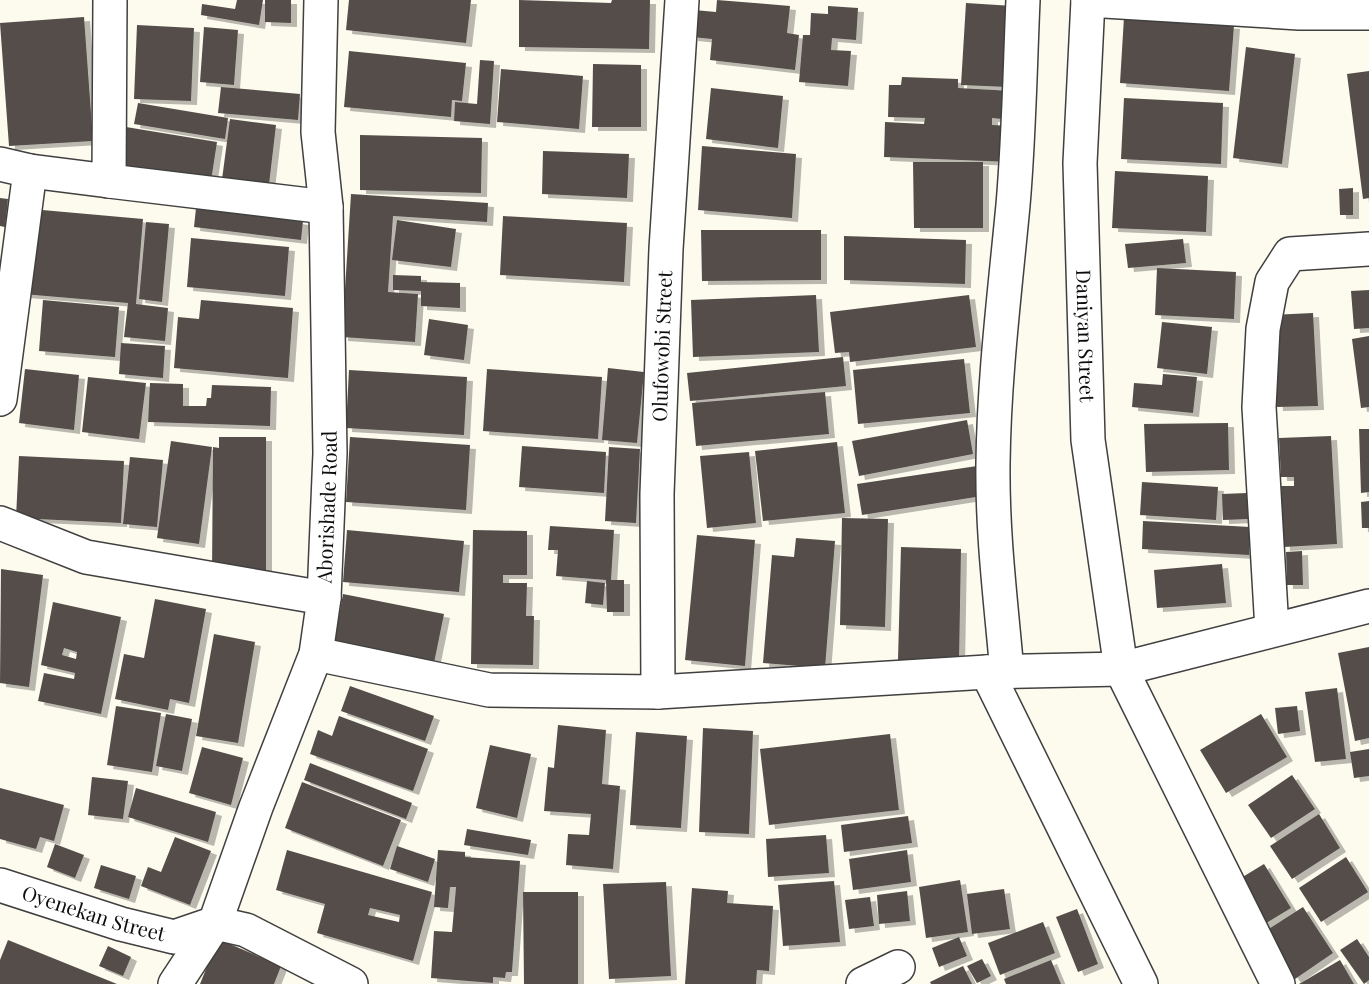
<svg xmlns="http://www.w3.org/2000/svg" width="1369" height="984" viewBox="0 0 1369 984" font-family="'Playfair Display',serif">
  <style>
    .building { fill: #544e4a; fill-rule: evenodd; filter: url(#shadow) }
    .lines { fill: none; stroke-linecap: round; stroke-linejoin: round }
    .street-casing { stroke: #404040; stroke-width: 36 }
    .street { stroke: #fff; stroke-width: 33 }
    .labels { text-anchor: middle; stroke-width: 6; stroke-linejoin: round; paint-order: stroke }
    .street-label { font-size: 20px; fill: #0d0d0d; stroke: #fff }
  </style>
  <defs>
    <filter id="shadow"><feDropShadow dx="6" dy="4" stdDeviation="0" flood-color="#0004"/></filter>
  </defs>
  <rect width="100%" height="100%" fill="#fdfaee"/>
  <path class="building" d="M237,0H263L259,25L201,15L202,4L235,9Z
    M265,0H291V23L265,22Z
    M349,0H471L466,43L346,30Z
    M519,0L611,3L612,0H650L649,49L519,47Z
    M717,0L790,6L787,33L799,35L795,70L710,60L712,39L692,37L694,10L716,12Z
    M966,3L1013,6L1008,87L961,85Z
    M828,6L858,8L856,40L832,38L831,50L851,51L848,86L799,82L803,35H810L811,13L828,14Z
    M84,17L93,141L9,146L0,23Z
    M1124,17L1234,25L1229,91L1120,83Z
    M137,25L194,28L191,101L134,99Z
    M204,27L238,30L234,85L200,82Z
    M1246,47L1295,54L1282,164L1233,158Z
    M349,51L466,63L462,101L452,100L451,117L344,107Z
    M480,60L494,61L490,124L454,121L455,102L477,104Z
    M593,64L641,65V127H592Z
    M501,69L583,76L579,129L497,122Z
    M1369,71V198L1363,199L1347,74Z
    M902,77L958,79V88L1013,91L1012,120L992,118V125L1012,126L1011,162L884,157L885,122L924,124L925,118L888,117L889,85H901Z
    M221,87L300,94L298,120L218,113Z
    M711,88L783,96L778,148L706,139Z
    M1124,98L1223,103L1221,164L1121,159Z
    M138,103L228,118L225,139L134,124Z
    M230,119L276,125L268,193L221,187Z
    M126,127L217,142L211,181L120,166Z
    M360,135L482,138L481,193L360,190Z
    M702,146L796,154L792,218L698,210Z
    M543,151L629,154L627,198L542,194Z
    M913,162H983V228H914Z
    M1115,171L1208,176L1206,232L1112,228Z
    M1353,188V215H1340L1339,189Z
    M351,194L488,203L487,222L393,216L388,292L418,294L415,342L342,337Z
    M0,198L8,199L5,227L0,226Z
    M196,208L303,221L301,240L194,227Z
    M31,209L143,219L136,304L168,308L165,341L124,337L128,303L23,294Z
    M503,216L627,223L624,282L500,275Z
    M397,220L456,229L451,267L392,260Z
    M146,222L169,224L162,302L139,299Z
    M701,230H821V280L702,281Z
    M844,236L966,240L965,284L844,280Z
    M191,238L289,247L285,296L187,287Z
    M1183,239L1186,263L1128,268L1125,244Z
    M1157,268L1236,272L1234,319L1155,315Z
    M393,275L421,276V282L460,283V308L421,306V291L393,290Z
    M1369,290V328L1354,329L1351,291Z
    M816,295L819,352L693,357L691,300Z
    M969,295L976,347L850,362L849,352L835,353L830,312Z
    M43,300L119,307L115,357L39,351Z
    M201,300L293,308L288,378L174,368L178,317L199,319Z
    M1313,313L1318,406L1277,407L1271,315Z
    M429,319L468,325L464,360L424,355Z
    M1162,322L1212,327L1207,374L1157,368Z
    M1369,336V407L1361,408L1352,339Z
    M121,343L165,346L163,378L119,374Z
    M843,357L846,386L690,401L687,373Z
    M964,359L970,413L858,424L853,370Z
    M608,368L644,372L637,443L602,440Z
    M25,369L79,375L74,430L19,423Z
    M487,369L602,377L598,439L483,431Z
    M349,370L467,377L464,435L346,428Z
    M1163,374L1197,377L1193,413L1132,407L1134,383L1162,385Z
    M88,377L146,383L139,439L82,432Z
    M150,383L183,384V406H206L207,398H211L212,385L271,387L270,426L148,422Z
    M825,392L829,434L696,446L692,403Z
    M967,420L973,454L859,476L852,441Z
    M1228,423L1229,470L1146,472L1144,424Z
    M1359,429H1369V492L1361,493Z
    M1331,436L1337,544L1284,547L1281,486H1294V477H1281L1279,438Z
    M219,437H266V574L212,573L213,447L219,448Z
    M350,437L470,445L466,510L346,502Z
    M171,441L212,447L199,544L157,538Z
    M837,442L845,513L763,521L755,451Z
    M522,446L606,452L604,493L519,487Z
    M609,447L640,449L636,523L605,521Z
    M749,452L756,523L707,528L700,456Z
    M19,456L124,461L121,523L16,518Z
    M130,457L163,460L157,527L123,524Z
    M977,466L982,496L862,515L857,484Z
    M1142,482L1218,487L1216,520L1140,515Z
    M1247,493L1248,519L1223,520L1222,494Z
    M1369,501V528H1362L1361,502Z
    M842,518L888,519L885,627L840,625Z
    M1143,521L1250,527L1249,555L1142,549Z
    M550,526L614,530L611,580H624V612H607L606,580L556,576L558,550H548Z
    M347,530L464,541L459,592L343,582Z
    M473,530L527,531V575H503V583H527L526,616H534L533,665L471,664Z
    M697,535L755,540L745,666L685,660Z
    M796,538L835,541L825,668L763,663L772,555L794,557Z
    M901,547L961,549L959,662L898,660Z
    M1302,551L1303,585H1287L1286,552Z
    M1222,564L1226,603L1157,608L1154,570Z
    M1,569L43,575L29,687L0,683Z
    M587,581L605,583L603,605L585,603Z
    M343,594L444,614L434,663L334,643Z
    M155,599L206,609L189,703L170,699L168,710L115,699L124,654L144,658Z
    M53,602L121,617L101,714L38,701L44,673L74,679L75,673L41,665ZM64,648L77,652L76,659L62,655Z
    M214,634L255,642L238,743L196,736Z
    M1369,647V738L1355,741L1338,653Z
    M350,686L434,716L425,741L341,711Z
    M1337,688L1346,759L1315,762L1305,692Z
    M116,706L161,713L152,772L107,765Z
    M1297,706L1300,731L1278,734L1275,708Z
    M166,714L192,719L182,771L156,766Z
    M1261,714L1287,757L1226,793L1200,750Z
    M339,716L428,749L413,791L310,754L318,730L332,736Z
    M558,725L606,730L602,784L620,786L613,869L566,865L568,834L589,835L591,814L544,811L548,767L554,768Z
    M703,728L753,731L749,834L699,832Z
    M636,732L687,736L681,828L630,825Z
    M890,734L899,810L769,825L760,749Z
    M490,745L531,754L517,818L476,808Z
    M202,747L243,758L231,805L189,793Z
    M1369,749V776L1354,778L1350,752Z
    M310,763L412,803L406,819L304,780Z
    M1292,775L1315,809L1271,838L1248,805Z
    M92,777L128,781L123,819L88,815Z
    M302,782L401,820L383,866L285,828Z
    M0,788L64,805L54,841L40,837L36,849L0,839Z
    M136,788L216,812L208,842L128,817Z
    M1319,814L1340,848L1292,879L1270,846Z
    M908,816L912,843L844,852L841,825Z
    M467,829L531,840L528,855L464,845Z
    M826,835L829,873L768,877L766,839Z
    M175,837L211,851L190,905L141,886L148,867L161,872Z
    M55,844L84,855L75,878L47,867Z
    M397,846L435,859L428,882L390,869Z
    M287,850L432,892L413,961L317,933L325,904L276,890ZM370,908L400,915L399,922L368,915Z
    M438,850L465,852V857L520,861L512,972H506L505,978L493,977V983L431,978L434,931L452,932L456,887H450L448,908L434,907Z
    M907,850L911,882L853,890L849,859Z
    M1346,857L1368,892L1321,922L1299,888Z
    M1264,864L1291,908L1263,925L1236,881Z
    M101,865L136,876L129,899L94,888Z
    M960,880L968,932L926,938L919,887Z
    M834,881L840,942L783,946L778,885Z
    M666,882L671,976L609,979L603,884Z
    M692,888L728,891L727,903L773,906L769,971L757,970L756,984H685Z
    M1004,889L1010,929L972,934L967,894Z
    M907,891L910,921L879,924L877,895Z
    M523,892H578V984H524Z
    M870,897L874,926L849,929L845,900Z
    M1303,907L1333,953L1295,979L1264,932Z
    M1077,909L1098,964L1078,972L1056,917Z
    M1043,922L1055,953L1000,975L988,943Z
    M959,937L967,956L939,967L932,948Z
    M218,939L281,966L274,984H200Z
    M1357,939L1369,957V980L1364,984L1340,950Z
    M8,940L117,984H0V960Z
    M108,946L131,957L123,976L99,966Z
    M982,959L991,976L977,983L967,966Z
    M1051,960L1061,984H1006L1004,979Z
    M1340,960L1354,984H1299Z
    M963,966L972,984H931L930,982Z"/>
  <g class="lines">
    <g class="street-casing">
      <g id="street">
        <path id="s1" d="M1088,0L1080,163L1088,440L1121,669L1278,984"/>
        <path d="M1088,0L1299,13H1369"/>
        <path d="M0,164L30,171L109,181L110,0"/>
        <path d="M109,181L326,207"/>
        <path d="M0,399L30,171"/>
        <path d="M0,523L86,557L324,598"/>
        <path d="M1272,630L1259,407L1263,329L1272,282L1290,254L1369,249"/>
        <path d="M316,654L489,690L658,692L987,672L1121,669L1369,606"/>
        <path d="M987,672L1141,984"/>
        <path d="M1007,672C1001,603 992,533 993,463C994,377 1005,290 1013,205C1019,137 1020,68 1023,0"/>
        <path id="s2" d="M658,692L657,494L666,249L682,0"/>
        <path id="s3" d="M0,885L121,924L174,937L215,923L246,930L351,984"/>
        <path id="s4" d="M175,984L215,923L256,807L316,654L324,598L330,453L326,207L318,132L321,0"/>
        <path d="M863,984L898,967"/>
      </g>
    </g>
    <use href="#street" class="street"/>
  </g>
  <g class="labels">
    <g class="street-label">
      <text dy="7" stroke="none"><textPath href="#s1" startOffset="336">Daniyan Street</textPath></text>
      <text dy="7" stroke="none"><textPath href="#s2" startOffset="346">Olufowobi Street</textPath></text>
      <text dy="7" stroke="none"><textPath href="#s4" startOffset="508">Aborishade Road</textPath></text>
      <text dy="7" stroke="none"><textPath href="#s3" startOffset="98">Oyenekan Street</textPath></text>
    </g>
  </g>
</svg>
